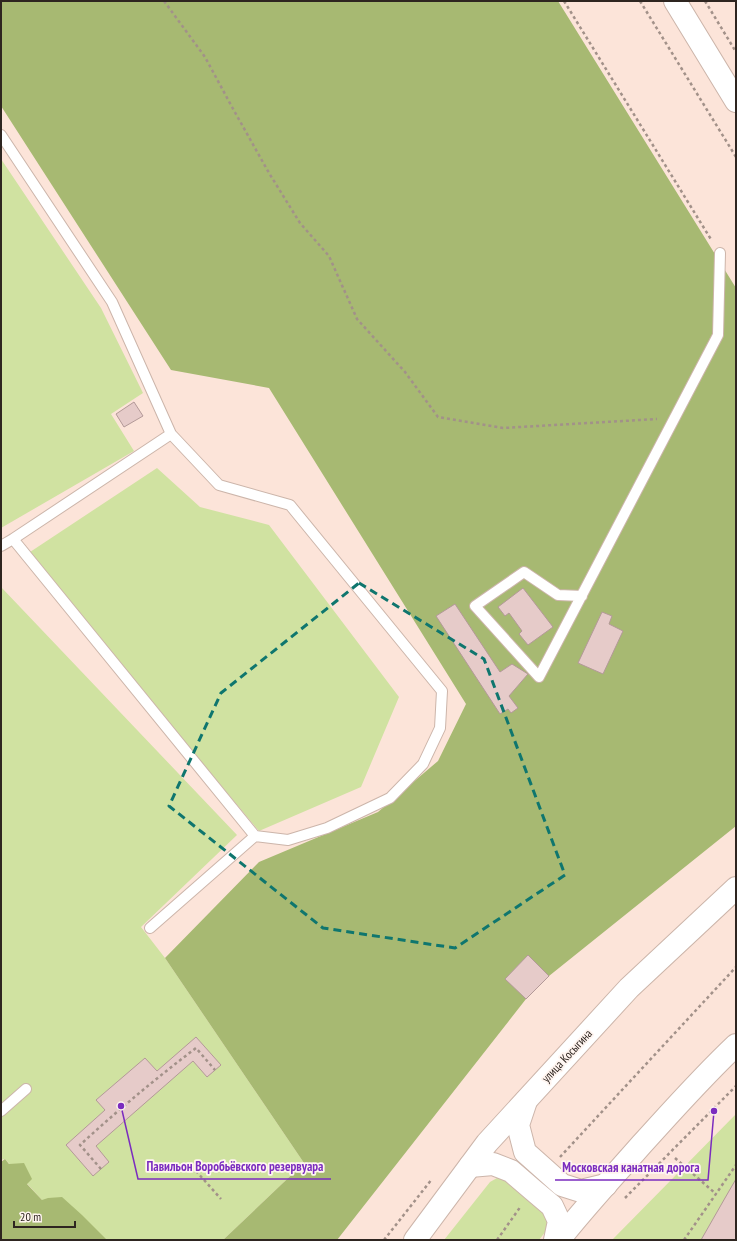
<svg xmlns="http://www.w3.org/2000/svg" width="737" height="1241" viewBox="0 0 737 1241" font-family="'PT Sans Narrow',sans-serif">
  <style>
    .green { fill: #d0e2a1 }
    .forest { fill: #a7b972 }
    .building { fill: #e6cbc9; stroke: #b39998 }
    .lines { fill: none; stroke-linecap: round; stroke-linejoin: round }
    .service-casing { stroke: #ccb5aa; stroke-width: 12 }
    .tertiary-casing { stroke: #ccb5aa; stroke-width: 24 }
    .secondary-casing { stroke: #ccb5aa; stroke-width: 24 }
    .path { stroke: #a29189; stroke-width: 2.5; stroke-dasharray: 3 3; stroke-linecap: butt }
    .service { stroke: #fff; stroke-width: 10 }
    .tertiary { stroke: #fff; stroke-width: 22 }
    .secondary { stroke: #fff; stroke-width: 22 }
    .marked { fill: none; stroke: #0f766e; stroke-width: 3; stroke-dasharray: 8 5; stroke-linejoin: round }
    .labels { text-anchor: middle; stroke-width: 3.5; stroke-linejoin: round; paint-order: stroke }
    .street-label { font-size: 12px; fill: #2e2520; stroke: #fff5f0 }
    .leader { fill: none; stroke: #7b2cbf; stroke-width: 1.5 }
    .callout-dot { fill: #7b2cbf; stroke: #fff5f0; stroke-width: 1.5 }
    .callout-label { font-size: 13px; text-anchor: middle; font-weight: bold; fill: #7b2cbf; stroke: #fff5f0; stroke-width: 3.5; stroke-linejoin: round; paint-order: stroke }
  </style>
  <rect width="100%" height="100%" fill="#fce4d9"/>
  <path class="green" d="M1,159L101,308L143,393L111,414L134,451L1,528Z
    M157,468L200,507L269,525L399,697L361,787L259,831L27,554Z
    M1,587L237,835L141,927L165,958L304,1163L223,1240H78L5,1159L1,1160Z
    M736,1114V1240H612Z
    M504,1177L556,1218L539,1240H444L490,1182L497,1178Z"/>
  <path class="forest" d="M1,1H558L736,288V826L549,976L526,999L337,1240H223L304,1163L165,958L259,862L378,812L438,761L466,704L269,388L171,370L1,106Z
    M5,1159L9,1164L24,1163L32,1179L27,1184L42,1200L48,1198L62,1197L82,1215L107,1240H1V1162Z"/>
  <path class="building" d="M134,402L143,416L124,427L116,414Z
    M523,588L553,627L528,645L519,634L522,631L509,613L505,616L498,607Z
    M455,604L500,672L512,664L528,674L509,696L518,708L511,713L508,709L500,714L436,616Z
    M602,612L612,616L609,624L623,631L603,674L578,663Z
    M528,955L549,976L526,999L505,979Z
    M196,1037L221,1065L207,1077L193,1061L96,1146L109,1162L93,1176L66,1145L105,1110L96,1100L145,1058L157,1071Z
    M736,1179V1240H701L725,1198Z"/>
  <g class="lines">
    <g class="service-casing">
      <path id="service" d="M1,135L112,302L171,434L219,485L290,505L442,691L440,728L423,764L390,798L327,828L288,840L255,836L13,539
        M1,546L13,539L171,434
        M582,596L558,595L524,572L475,606L539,677L718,335L720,253
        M150,928L255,836
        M1,1111L26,1089"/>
    </g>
    <g class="tertiary-casing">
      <path id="tertiary" d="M675,1L736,101
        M526,1101L518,1125L525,1152L562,1185L581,1191L606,1185
        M470,1166L493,1164L511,1171L533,1190L552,1206L559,1221L555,1240"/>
    </g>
    <g class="secondary-casing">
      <path id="secondary" d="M415,1240L487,1143L629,988L736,888
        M559,1240C585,1207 614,1176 642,1144C673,1110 703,1076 736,1045"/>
    </g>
    <path class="path" d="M164,1L205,57L232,107L269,173L300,223L329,256L357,319L405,372L438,417L503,428L657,419
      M564,1L712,241
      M640,1L736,157
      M705,1L736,52
      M560,1157L736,967
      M675,1158L716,1194
      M101,1169L80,1145C117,1111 155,1079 196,1048L215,1070
      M196,1171L221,1199
      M625,1198L736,1086
      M384,1240L432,1179
      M497,1240L521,1206
      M684,1240L736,1165"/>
    <use href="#service" class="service"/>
    <use href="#tertiary" class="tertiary"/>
    <use href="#secondary" class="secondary"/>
  </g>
  <path class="marked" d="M359,583L484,659L565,875L455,948L323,928L169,806L221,693Z"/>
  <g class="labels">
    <g class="street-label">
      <text transform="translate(567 1056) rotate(-47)" y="4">улица Косыгина</text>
    </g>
  </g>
  <path class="leader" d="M121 1106L138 1179H331M714 1111L708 1180H555"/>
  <g class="callout-dot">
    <circle cx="121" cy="1106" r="4"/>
    <circle cx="714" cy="1111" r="4"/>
  </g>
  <g class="callout-label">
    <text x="235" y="1171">Павильон Воробьёвского резервуара</text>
    <text x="631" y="1172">Московская канатная дорога</text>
  </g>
  <rect width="737" height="1241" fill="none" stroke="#2e2520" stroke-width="4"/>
  <path d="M14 1221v6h61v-6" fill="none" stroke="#2e2520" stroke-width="2"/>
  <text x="20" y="1221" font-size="12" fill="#2e2520" stroke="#fff5f0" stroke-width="3" paint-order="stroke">20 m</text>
</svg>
